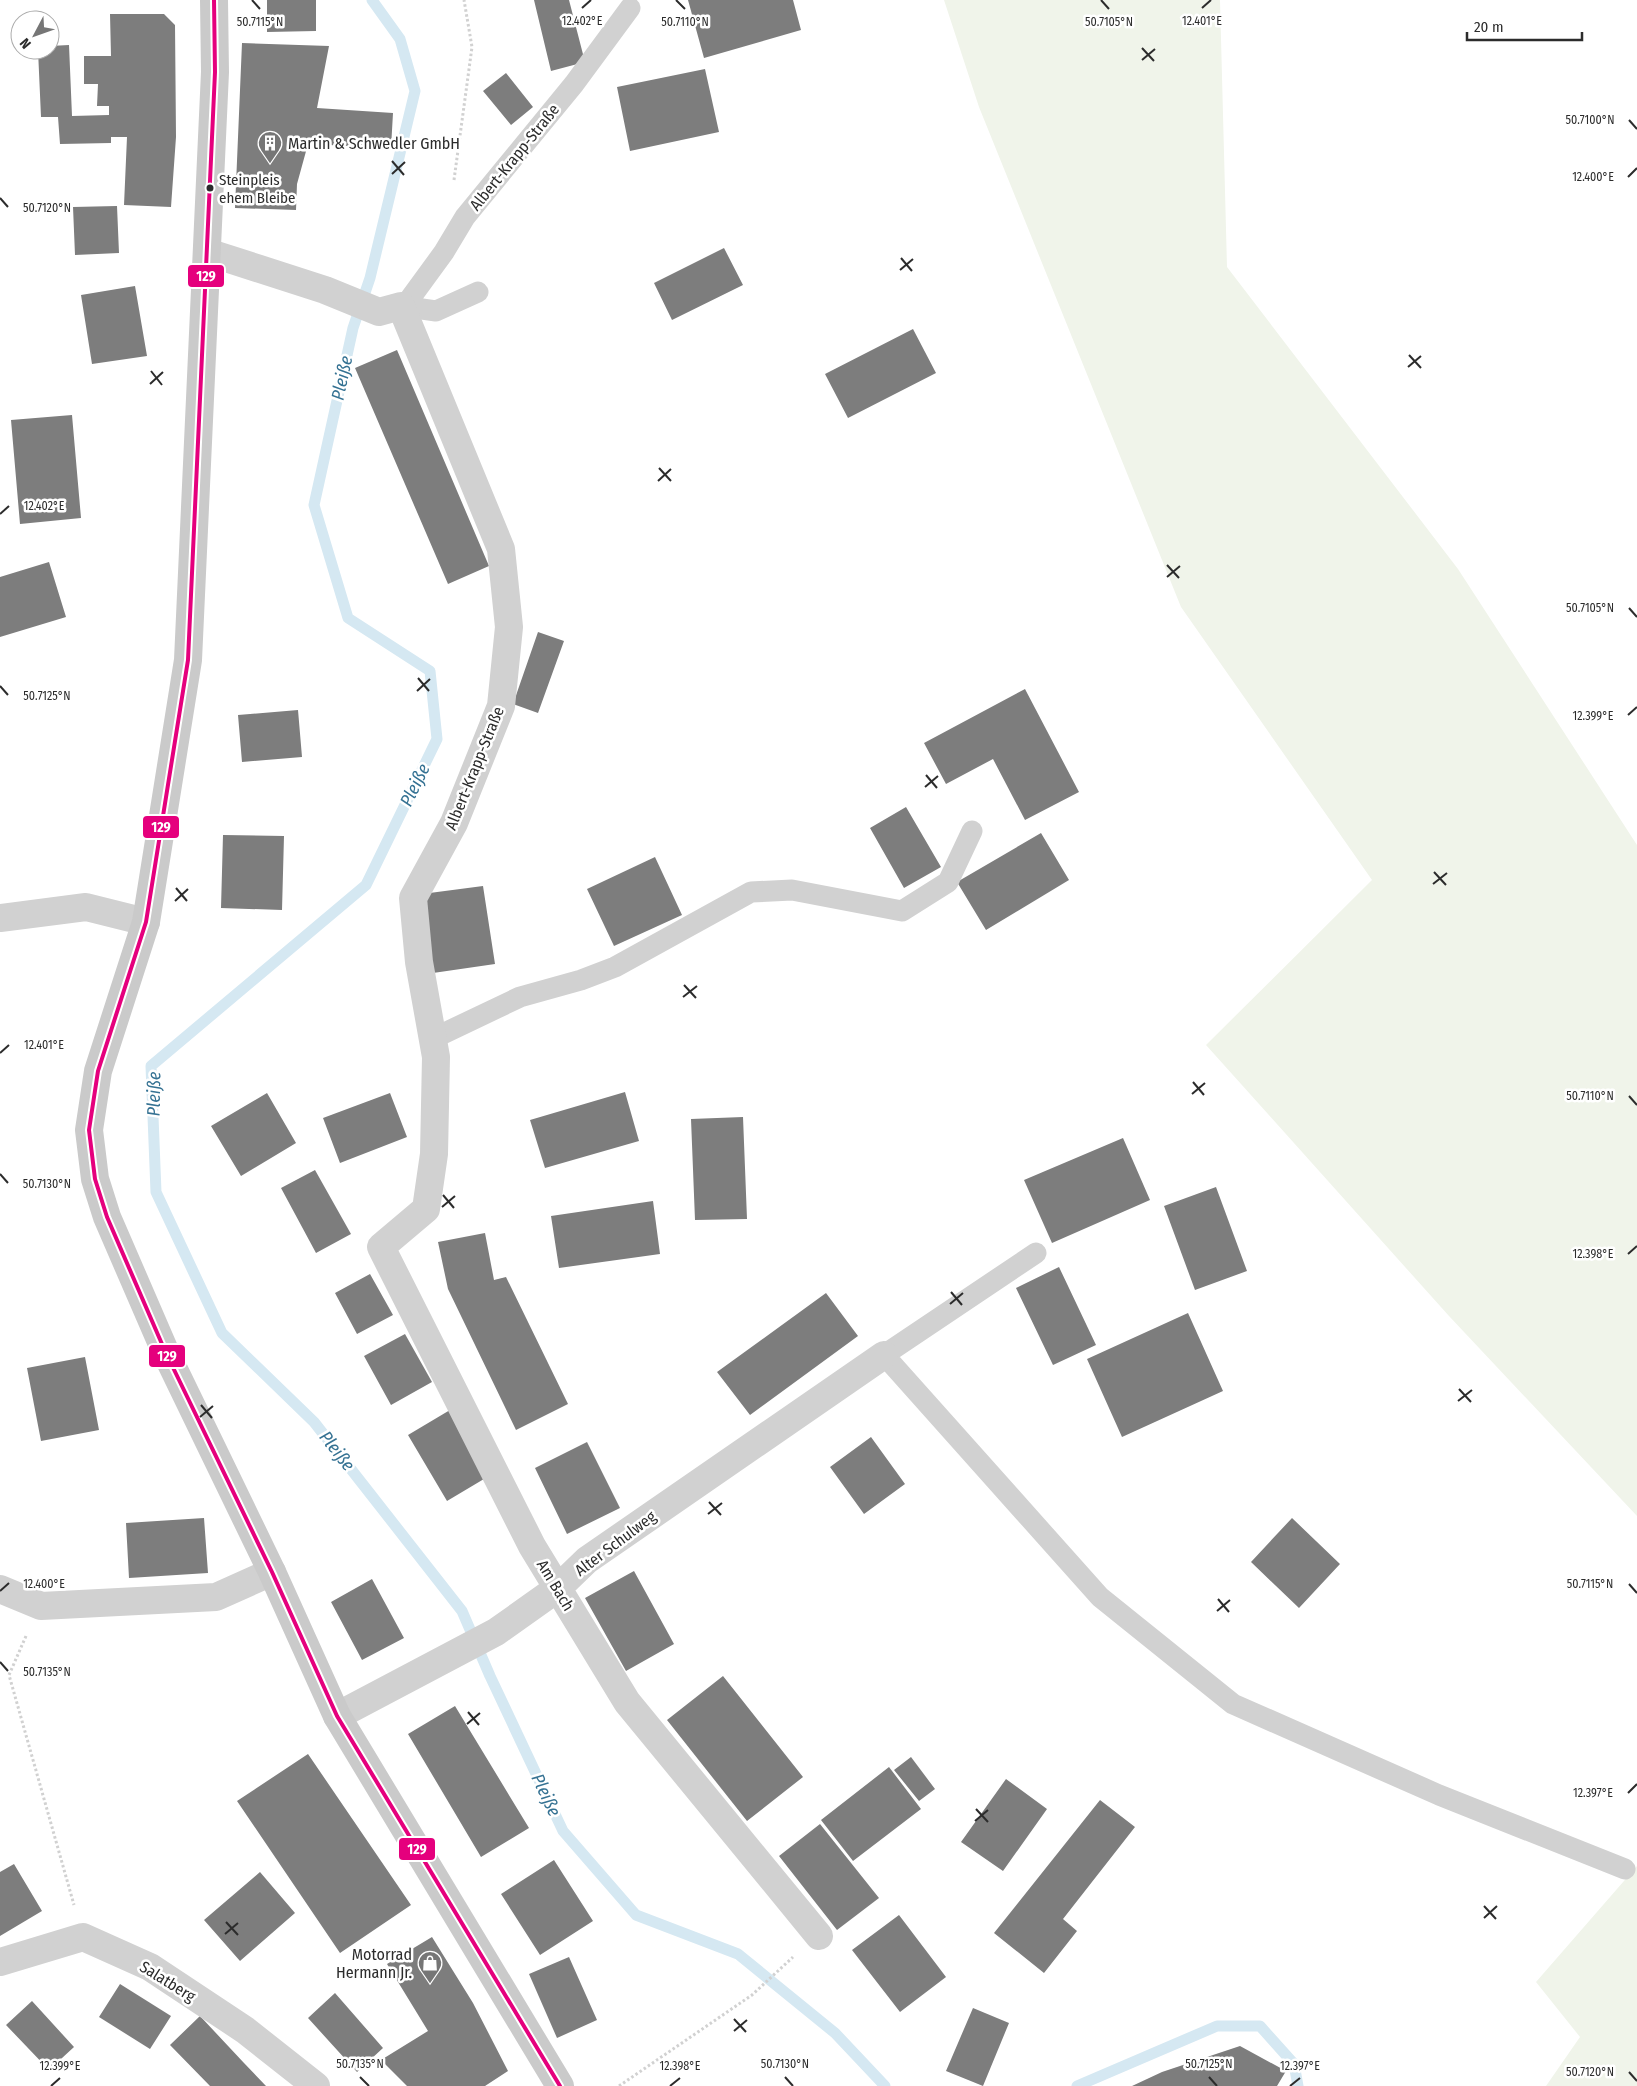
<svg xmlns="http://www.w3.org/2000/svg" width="1637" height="2086" viewBox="0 0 1637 2086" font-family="'Fira Sans Condensed',sans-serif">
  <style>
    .green { fill: #f0f4ea }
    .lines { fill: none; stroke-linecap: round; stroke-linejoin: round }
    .stream { stroke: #d5e8f2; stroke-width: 11 }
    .building { fill: #7d7d7d }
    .path { stroke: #d1d1d1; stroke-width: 3; stroke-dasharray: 2.5 2.5; stroke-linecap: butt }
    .lane { stroke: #d1d1d1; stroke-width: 21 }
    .street { stroke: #d1d1d1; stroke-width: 28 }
    .secondary { stroke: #cacaca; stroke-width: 28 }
    .bus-1-casing { stroke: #fff; stroke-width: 8 }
    .bus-1 { stroke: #e5007d; stroke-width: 4 }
    .ticks { fill: none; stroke: #2c2c2c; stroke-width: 2 }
    .bus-dot { fill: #2c2c2c; stroke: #fff; stroke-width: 2 }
    .labels { text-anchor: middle; stroke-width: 5; stroke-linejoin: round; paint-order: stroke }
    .bus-label { font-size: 15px; fill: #2c2c2c; stroke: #fff; text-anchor: start }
    .poi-label { font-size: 16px; fill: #2c2c2c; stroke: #fff; text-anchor: start }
    .street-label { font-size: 16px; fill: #2c2c2c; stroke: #fff }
    .water-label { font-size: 18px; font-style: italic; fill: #357293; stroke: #fff }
    .ticks-label { font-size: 12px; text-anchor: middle; fill: #2c2c2c; stroke: #fff; stroke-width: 5; stroke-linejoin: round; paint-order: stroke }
    .line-badge { stroke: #fff; stroke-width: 2 }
    .badge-label { font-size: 14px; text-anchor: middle; font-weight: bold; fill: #fff }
  </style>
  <rect width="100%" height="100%" fill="#fff"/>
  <path class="green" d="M944,0H1220L1227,267L1458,569L1637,845V1516L1449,1316L1206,1045L1372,880L1181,607L979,107Z
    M1637,1866V2086H1546L1580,2037L1536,1982Z"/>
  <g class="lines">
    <path class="stream" d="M372,0L400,39L415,91L370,278L353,328L314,505L348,618L430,671L437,739L366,885L151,1066L156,1192L222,1333L314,1422L462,1611L490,1676L563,1831L636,1915L738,1954L835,2033L885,2086
      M1077,2086L1217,2026H1260L1294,2064L1298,2086"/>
  </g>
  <path class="building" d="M267,0H316V31L267,32Z
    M534,0H569L585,62L551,71Z
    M688,0H793L801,30L704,58Z
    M110,14H164L175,25L176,137L171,207L124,205L127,137H111V143L60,144L58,117H41L38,50H50V46L69,45L72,116L109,115V106H97L98,84H84V56H111Z
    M242,43L329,46L317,108L393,113L391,148L308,144L297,184L296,210L235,208Z
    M705,69L719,132L630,151L617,87Z
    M506,73L533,107L511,125L483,91Z
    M117,206L119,253L75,255L73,207Z
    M724,248L743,285L672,320L654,283Z
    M135,286L147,356L92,364L81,295Z
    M913,329L936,373L848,418L825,374Z
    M397,350L489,566L448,584L355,368Z
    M72,415L81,518L20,524L11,420Z
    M49,562L66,617L0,637V577Z
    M538,632L564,641L538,713L513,704Z
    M1025,689L1079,792L1025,820L993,759L946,784L924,743Z
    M298,710L302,757L242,762L238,715Z
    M906,807L941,867L904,888L870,828Z
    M1041,833L1069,880L986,930L957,882Z
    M223,835L284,836L282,910L221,908Z
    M655,857L682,915L614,946L587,889Z
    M483,886L495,964L433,973L422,894Z
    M625,1092L639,1141L545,1168L530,1120Z
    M267,1093L296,1143L241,1176L211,1126Z
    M390,1093L407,1137L340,1163L323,1118Z
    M743,1117L747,1219L695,1220L691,1119Z
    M1123,1138L1150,1200L1052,1243L1024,1180Z
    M315,1170L351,1234L316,1253L281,1188Z
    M1216,1187L1247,1271L1195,1290L1164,1206Z
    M653,1201L660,1254L559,1268L551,1216Z
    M485,1233L494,1280L506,1277L568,1404L516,1430L448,1289L438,1242Z
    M1059,1267L1096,1345L1053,1365L1016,1288Z
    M370,1274L393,1315L357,1334L335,1293Z
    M826,1293L858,1336L750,1415L717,1372Z
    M1188,1313L1223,1391L1122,1437L1087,1359Z
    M405,1334L432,1382L391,1405L364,1356Z
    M85,1357L99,1430L41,1441L27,1368Z
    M450,1410L489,1476L447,1501L408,1435Z
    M871,1437L905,1484L864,1514L830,1467Z
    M587,1442L620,1508L567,1534L535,1468Z
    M204,1518L208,1573L129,1578L126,1523Z
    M1292,1518L1340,1564L1299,1608L1251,1562Z
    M634,1571L674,1644L626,1671L585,1598Z
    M372,1579L404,1638L362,1660L331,1602Z
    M723,1676L803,1777L747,1821L667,1720Z
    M455,1706L529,1828L481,1857L408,1734Z
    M308,1754L411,1905L340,1953L237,1801Z
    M911,1757L935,1789L919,1801L894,1770Z
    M889,1767L921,1809L853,1861L821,1820Z
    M1006,1779L1047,1809L1003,1871L961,1842Z
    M1100,1800L1135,1827L1063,1919L1077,1931L1044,1973L994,1933Z
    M820,1824L879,1898L837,1930L779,1856Z
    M554,1860L593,1921L540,1955L501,1894Z
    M14,1864L42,1911L0,1936V1872Z
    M260,1872L295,1913L240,1961L204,1920Z
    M899,1915L946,1977L900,2012L852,1950Z
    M432,1937L473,2003L508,2071L485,2086H407L381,2060L428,2031L387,1964Z
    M569,1957L597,2020L557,2038L529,1974Z
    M120,1984L171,2016L150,2049L99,2017Z
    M335,1993L383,2048L357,2072L308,2018Z
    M32,2001L74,2047L49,2070L6,2025Z
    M973,2008L1009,2023L983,2086L946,2071Z
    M200,2016L244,2063L266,2086H210L170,2045Z
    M1240,2046L1286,2071L1277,2086H1132L1162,2072Z"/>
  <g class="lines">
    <path class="path" d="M454,180L472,47L464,0
      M26,1636L9,1675L74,1905
      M619,2086L752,1995L793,1957"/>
    <path class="lane" d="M401,306L409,300L444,252L465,217L574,84L630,8
      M401,306L436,311L478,292
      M432,1039L520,997L581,980L615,967L751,892L792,890L902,911L948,882L972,831
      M1036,1253L884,1355L1100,1597L1233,1704L1439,1795L1625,1869"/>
    <path class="street" d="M207,252L325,290L379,312L401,306L501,549L509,627L501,706L454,823L413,898L419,962L436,1057L434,1154L426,1209L381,1247L532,1546L627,1702L819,1936
      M0,918L86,907L146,922
      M0,1589L41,1606L216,1597L272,1572
      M337,1716L496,1632L558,1588L587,1560L884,1355
      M0,1962L83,1937L150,1967L245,2030L316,2086"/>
    <path class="secondary" d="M214,0L215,72L188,660L146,922L98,1071L89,1130L95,1179L107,1217L165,1351L272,1572L337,1716L560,2086"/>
    <g class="bus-1-casing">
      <path id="bus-1" d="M214,0L215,72L188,660L146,922L98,1071L89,1130L95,1179L107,1217L165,1351L272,1572L337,1716L560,2086"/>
    </g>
    <use href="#bus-1" class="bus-1"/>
  </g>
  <path class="ticks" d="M252,0L260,9M676,0L685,9M1101,0L1109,9M582,8L591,0M1202,8L1211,0M1142,48L1154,61M1142,60L1155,49M1629,120L1637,129M392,161L404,175M392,174L405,162M1628,177L1637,168M0,198L8,207M901,258L912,271M900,270L913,259M1409,355L1421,368M1408,367L1421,356M151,371L162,385M150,384L163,372M659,468L671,481M658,481L671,469M0,514L9,506M1167,565L1179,578M1167,577L1180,566M1629,608L1637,617M418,678L429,691M0,686L8,695M417,691L430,679M1628,715L1637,707M926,775L937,788M925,787L938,776M1434,872L1446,885M1433,884L1447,873M176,888L187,901M175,901L188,889M684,985L696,998M683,997L697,986M0,1053L9,1045M1193,1082L1204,1095M1192,1094L1205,1083M1629,1096L1637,1105M0,1174L8,1183M443,1195L454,1208M442,1207L455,1196M1628,1254L1637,1246M951,1292L962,1305M950,1304L963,1293M1459,1389L1471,1402M1458,1401L1472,1390M201,1405L212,1418M200,1417L213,1406M709,1502L721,1515M708,1514L722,1503M1629,1584L1637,1593M0,1591L9,1583M1218,1599L1229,1612M1217,1611L1230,1600M0,1662L8,1671M468,1712L479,1725M467,1724L480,1713M1628,1793L1637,1784M976,1809L988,1822M975,1821L988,1810M1484,1906L1496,1919M1484,1918L1497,1906M226,1922L238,1935M225,1934L238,1923M734,2019L746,2032M734,2031L747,2020M1629,2072L1637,2081M360,2077L369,2086M785,2077L793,2086M1209,2077L1217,2086M51,2086L60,2078M670,2086L680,2078M1290,2086L1300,2078"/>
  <defs>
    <g id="building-pin" transform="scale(1.25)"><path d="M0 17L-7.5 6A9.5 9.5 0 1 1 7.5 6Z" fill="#767676" stroke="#fff"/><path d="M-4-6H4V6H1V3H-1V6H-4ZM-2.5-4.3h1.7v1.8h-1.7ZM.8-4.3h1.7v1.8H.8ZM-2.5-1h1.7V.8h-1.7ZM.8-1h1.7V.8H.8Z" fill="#fff"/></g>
    <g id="shop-pin" transform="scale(1.25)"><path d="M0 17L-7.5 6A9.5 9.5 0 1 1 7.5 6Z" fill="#767676" stroke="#fff"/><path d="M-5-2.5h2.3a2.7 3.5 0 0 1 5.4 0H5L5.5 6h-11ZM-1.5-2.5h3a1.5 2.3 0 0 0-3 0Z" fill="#fff"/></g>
  </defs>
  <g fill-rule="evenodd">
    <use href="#building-pin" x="270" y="143"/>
    <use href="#shop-pin" x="430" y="1963"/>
  </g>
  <circle class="bus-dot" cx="210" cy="188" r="4.5"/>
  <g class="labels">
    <g class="bus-label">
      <text x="219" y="185">Steinpleis<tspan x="219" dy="18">ehem Bleibe</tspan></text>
    </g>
    <g class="poi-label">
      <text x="288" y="149">Martin &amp; Schwedler GmbH</text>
      <text x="412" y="1960" text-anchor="end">Motorrad<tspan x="412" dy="18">Hermann Jr.</tspan></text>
    </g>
    <g class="street-label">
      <text transform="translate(514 157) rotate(-51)" y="6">Albert-Krapp-Straße</text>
      <text transform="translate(474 768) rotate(-68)" y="6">Albert-Krapp-Straße</text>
      <text transform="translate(615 1543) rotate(-37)" y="6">Alter Schulweg</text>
      <text transform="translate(556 1585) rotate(59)" y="6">Am Bach</text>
      <text transform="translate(168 1981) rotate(32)" y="6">Salatberg</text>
    </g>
    <g class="water-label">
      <text transform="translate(342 378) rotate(-78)" y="6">Pleiße</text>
      <text transform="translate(415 785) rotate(-64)" y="6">Pleiße</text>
      <text transform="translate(154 1094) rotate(-89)" y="6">Pleiße</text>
      <text transform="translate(337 1451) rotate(52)" y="6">Pleiße</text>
      <text transform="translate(546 1795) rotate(65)" y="6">Pleiße</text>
    </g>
  </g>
  <g class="ticks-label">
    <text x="582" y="25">12.402°E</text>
    <text x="1202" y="25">12.401°E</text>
    <text x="260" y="26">50.7115°N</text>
    <text x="685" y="26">50.7110°N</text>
    <text x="1109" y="26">50.7105°N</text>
    <text x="1590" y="124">50.7100°N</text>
    <text x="1593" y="181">12.400°E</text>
    <text x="47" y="212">50.7120°N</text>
    <text x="44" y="510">12.402°E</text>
    <text x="1590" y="612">50.7105°N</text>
    <text x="47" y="700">50.7125°N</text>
    <text x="1593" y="720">12.399°E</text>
    <text x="44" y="1049">12.401°E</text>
    <text x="1590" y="1100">50.7110°N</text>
    <text x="47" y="1188">50.7130°N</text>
    <text x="1593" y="1258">12.398°E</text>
    <text x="44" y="1588">12.400°E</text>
    <text x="1590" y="1588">50.7115°N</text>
    <text x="47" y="1676">50.7135°N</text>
    <text x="1593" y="1797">12.397°E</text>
    <text x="360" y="2068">50.7135°N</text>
    <text x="785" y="2068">50.7130°N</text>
    <text x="1209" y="2068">50.7125°N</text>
    <text x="60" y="2070">12.399°E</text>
    <text x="680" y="2070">12.398°E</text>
    <text x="1300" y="2070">12.397°E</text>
    <text x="1590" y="2076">50.7120°N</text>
  </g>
  <g class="line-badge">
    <rect x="187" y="264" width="38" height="24" rx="5" fill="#e5007d"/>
    <rect x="142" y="815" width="38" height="24" rx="5" fill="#e5007d"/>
    <rect x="148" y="1344" width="38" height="24" rx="5" fill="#e5007d"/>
    <rect x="398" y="1837" width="38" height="24" rx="5" fill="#e5007d"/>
  </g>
  <g class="badge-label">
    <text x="206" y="281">129</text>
    <text x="161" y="832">129</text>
    <text x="167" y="1361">129</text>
    <text x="417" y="1854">129</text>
  </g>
  <g transform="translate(35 35) rotate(229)"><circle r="24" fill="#ffffff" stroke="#ababab"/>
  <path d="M0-4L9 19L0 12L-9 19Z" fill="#767676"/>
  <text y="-8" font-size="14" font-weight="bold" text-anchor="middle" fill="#2c2c2c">N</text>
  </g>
  <path d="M1467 32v8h115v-8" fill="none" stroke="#2c2c2c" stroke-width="2.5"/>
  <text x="1474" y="32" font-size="15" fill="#2c2c2c" stroke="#ffffff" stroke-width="4" paint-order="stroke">20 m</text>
</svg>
